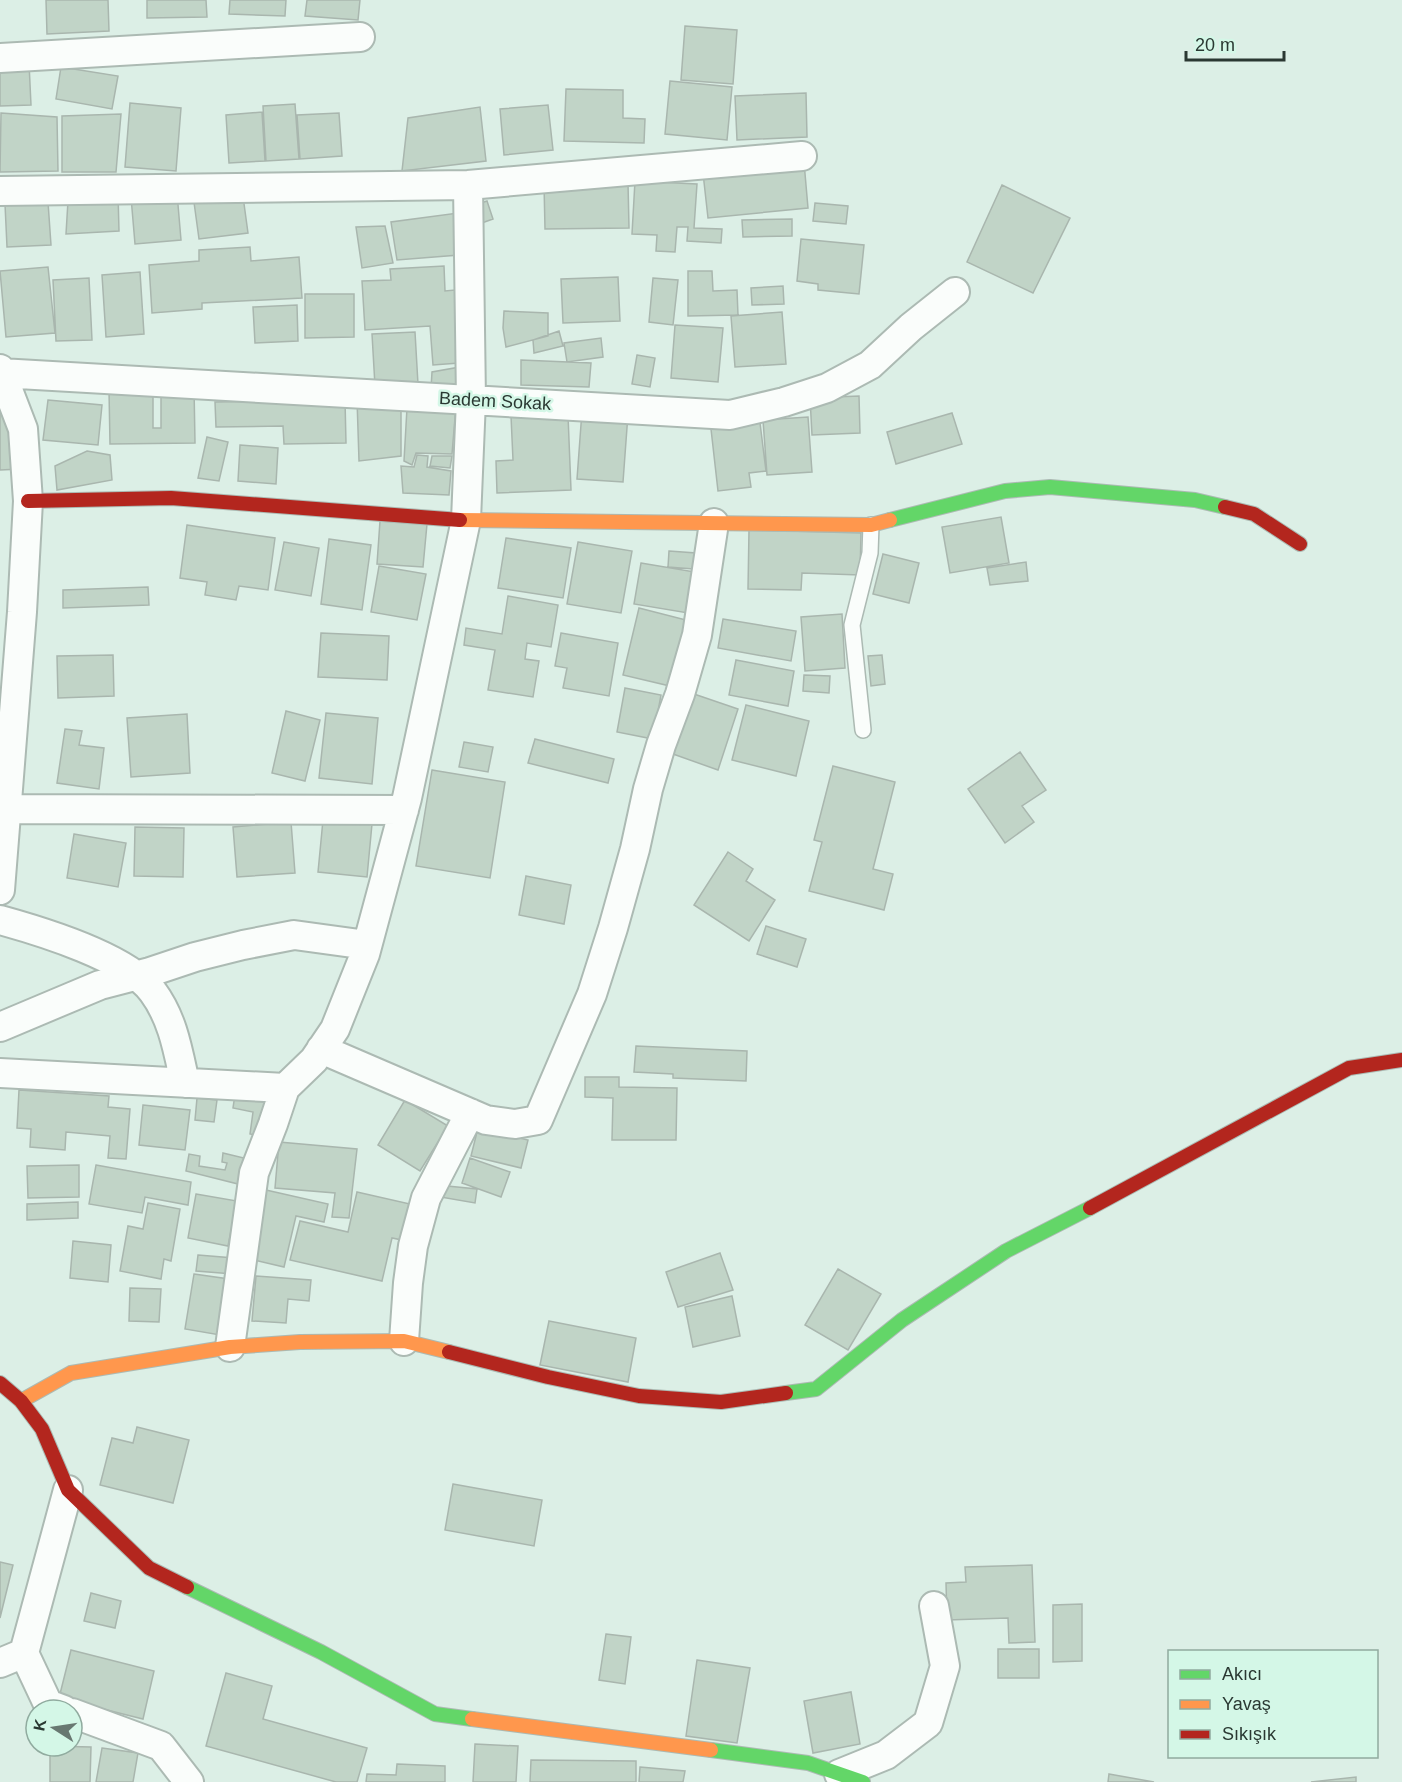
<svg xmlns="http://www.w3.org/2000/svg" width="1402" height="1782" viewBox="0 0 1402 1782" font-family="Arial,sans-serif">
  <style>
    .building { fill: #c1d4c7; stroke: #a9b6ae; stroke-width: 1.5 }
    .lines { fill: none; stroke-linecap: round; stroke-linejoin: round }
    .lane-casing { stroke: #acbab3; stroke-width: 18 }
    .street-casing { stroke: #acbab3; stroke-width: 32 }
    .fast-casing { stroke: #acbab3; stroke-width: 16 }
    .slow-casing { stroke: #acbab3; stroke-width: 16 }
    .jam-casing { stroke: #acbab3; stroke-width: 16 }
    .lane { stroke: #fafdfb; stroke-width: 15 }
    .street { stroke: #fafdfb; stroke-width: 28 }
    .fast { stroke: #63d668; stroke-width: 14 }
    .slow { stroke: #ff974d; stroke-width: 14 }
    .jam { stroke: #b3261e; stroke-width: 14 }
    .labels { text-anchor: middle; stroke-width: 5; stroke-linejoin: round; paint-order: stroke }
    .street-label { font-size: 18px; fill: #2a3832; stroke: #d4f7e7 }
  </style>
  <rect width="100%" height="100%" fill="#dcefe6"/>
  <path class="building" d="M46,0H108L109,31L47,34Z
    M147,0H206L207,17L147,18Z
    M230,0H286L285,16L229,14Z
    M307,0H360L358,20L305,16Z
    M685,26L737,30L733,84L681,80Z
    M29,63L31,105L0,106V65Z
    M61,67L118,76L112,109L56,99Z
    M670,81L732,87L727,140L665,134Z
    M566,89L623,90V118L645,119L644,143L564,141Z
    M806,93L807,137L737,140L735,96Z
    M130,103L181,108L176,171L125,167Z
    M295,104L299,159L266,161L263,106Z
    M548,105L553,150L504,155L500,109Z
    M480,107L486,161L402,171L408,118Z
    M262,112L265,161L229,163L226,115Z
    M1,113L57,117L58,171L0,172Z
    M339,113L342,156L300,159L297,115Z
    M121,114L116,172H62V116Z
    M804,162L808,208L708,218L703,173Z
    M635,181L697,184L694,228L722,229L721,243L687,241L688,227H677L675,252L656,251L657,235L632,234Z
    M628,183L629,228L545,229L544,184Z
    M1002,185L1070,218L1033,293L967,262Z
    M242,189L248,233L199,239L193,195Z
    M177,193L181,240L135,244L131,197Z
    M118,194L119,231L66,234L68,201Z
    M487,201L493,219L479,224L475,205Z
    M48,202L51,245L7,247L5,204Z
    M815,203L848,206L846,224L813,221Z
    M458,213L459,255L397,260L391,222Z
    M792,219V236L743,237L742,220Z
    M385,226L393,263L362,268L356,227Z
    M801,239L864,245L859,294L818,290V284L797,281Z
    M250,247L251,261L299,257L302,298L202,303V309L152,313L149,265L199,261V250Z
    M444,266L445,291L455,290L459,363L433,365L430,326L365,330L362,281L391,280L390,269Z
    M48,267L55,333L6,337L0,271Z
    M688,271H712L713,291L737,290L738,315L688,316Z
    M140,272L144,334L106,337L102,275Z
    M618,277L620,321L563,323L561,279Z
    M89,278L92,340L56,341L53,280Z
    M653,278L678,280L673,325L649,322Z
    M783,286L784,304L752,305L751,288Z
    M305,294H354V337L305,338Z
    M297,305L298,341L255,343L253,307Z
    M504,311L548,313V336L506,347L503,328Z
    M782,312L786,364L735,367L731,316Z
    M675,325L723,328L718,382L671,378Z
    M559,331L563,346L534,353L533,340Z
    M415,332L418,384L375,386L372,334Z
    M601,338L603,357L567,362L564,343Z
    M637,355L655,358L650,387L632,384Z
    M521,360L591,363L589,387L521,385Z
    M460,367L458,388L431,389L432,372Z
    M194,387L195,443L110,444L109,390L153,389V428H161V388Z
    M0,394L20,469L0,470Z
    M859,396L860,433L812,435L810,398Z
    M357,399L401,402V456L359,461Z
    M48,400L102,405L98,445L43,440Z
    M345,400L346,443L284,444L283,426L216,427L215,402Z
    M456,406L452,454L416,453L412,465L404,461L407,408Z
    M582,411L628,414L623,482L577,479Z
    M952,413L962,444L896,464L887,432Z
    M568,415L571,490L497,493L496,461L513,460L511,416Z
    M808,417L812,472L767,475L763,420Z
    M760,423L766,471L749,473L751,487L718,491L711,429Z
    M207,437L228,442L219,481L198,478Z
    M240,445L278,448L276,484L238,481Z
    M87,451L110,455L112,480L57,490L55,466Z
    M417,455L428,456L427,467L451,471L449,495L403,493L401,466L414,467Z
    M432,456H452L450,468L430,466Z
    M1001,517L1009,563L950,573L942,527Z
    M380,521L427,524L423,567L377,564Z
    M187,525L275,538L268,590L239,586L236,600L205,595L207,582L180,578Z
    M749,530L861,533L860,575L802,573L801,590L748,589Z
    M506,538L571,548L563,598L498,588Z
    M329,539L371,545L362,610L321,604Z
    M284,542L319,548L311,596L275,590Z
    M578,542L632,551L621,613L567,604Z
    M669,551L696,553L694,569L668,567Z
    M883,554L919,563L909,603L873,594Z
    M1026,562L1028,581L990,585L987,568Z
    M641,563L695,572L688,613L634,604Z
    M379,566L426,574L417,620L371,612Z
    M148,587L149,605L63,608V590Z
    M508,596L558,605L551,647L527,643L525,659L539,661L533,697L488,690L495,650L464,645L466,628L502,634Z
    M639,608L686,620L670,686L623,675Z
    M842,614L845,668L805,671L801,617Z
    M723,619L796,631L791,661L718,648Z
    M321,633L389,636L387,680L318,677Z
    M561,633L618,643L609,696L563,688L567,668L555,666Z
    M113,655L114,696L58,698L57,656Z
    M882,655L885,684L871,686L868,656Z
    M736,660L794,671L788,706L729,695Z
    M804,675L830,676L829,693L803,691Z
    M625,688L661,695L653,739L617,732Z
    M694,694L738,709L718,770L673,754Z
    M746,705L809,721L796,776L732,760Z
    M286,711L320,720L305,781L272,773Z
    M326,713L378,718L372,784L319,778Z
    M187,714L190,773L131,777L127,718Z
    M65,729L82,731L79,745L104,748L99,789L57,783Z
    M535,739L614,759L608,783L528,763Z
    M464,742L493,747L488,772L459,767Z
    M1020,752L1046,790L1022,806L1034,822L1005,843L968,789Z
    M833,766L895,782L873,869L893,874L884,910L809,891L822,842L814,840Z
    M432,770L505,782L490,878L416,866Z
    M323,820L372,824L367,877L318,872Z
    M291,822L295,873L237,877L233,827Z
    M135,827L184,828L183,877L134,876Z
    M74,834L126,843L118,887L67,878Z
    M728,852L753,869L746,881L775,900L749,941L694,905Z
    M526,876L571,885L564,924L519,915Z
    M766,926L806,939L797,967L757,954Z
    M636,1046L747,1051L746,1081L673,1078V1074L634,1072Z
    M585,1077H619V1087L677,1088L676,1140H612L613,1098L585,1097Z
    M236,1088L272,1094L265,1137L250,1134L253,1112L233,1108Z
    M19,1090L109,1096L108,1107L130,1109L126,1159L108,1158L110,1136L66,1132L65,1150L30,1147L31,1129L17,1128Z
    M197,1098L217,1100L214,1122L195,1120Z
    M405,1100L448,1126L420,1171L378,1145Z
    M143,1105L190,1110L185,1150L139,1145Z
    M478,1128L528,1140L521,1168L471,1156Z
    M279,1142L357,1149L349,1218L332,1217L335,1193L275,1188Z
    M223,1153L248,1159L242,1185L186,1171L189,1154L200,1156L199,1166L225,1170L227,1163L222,1162Z
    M470,1158L510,1172L501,1197L462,1183Z
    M79,1165V1197L28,1198L27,1166Z
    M96,1165L191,1182L188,1205L145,1197L142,1213L89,1204Z
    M437,1185L477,1189L475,1203L429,1195Z
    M266,1190L328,1204L324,1222L296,1216L284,1267L250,1259Z
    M357,1192L410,1204L402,1240L392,1238L382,1281L290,1260L300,1221L348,1232Z
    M196,1194L237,1201L228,1246L188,1238Z
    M78,1202V1218L27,1220V1204Z
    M148,1203L180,1209L171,1261L164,1259L161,1279L120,1271L128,1226L143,1229Z
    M73,1241L111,1245L108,1282L70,1278Z
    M720,1253L733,1290L678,1307L666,1272Z
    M198,1255L234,1258L233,1274L196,1271Z
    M838,1269L881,1294L848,1350L805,1325Z
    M194,1274L229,1279L220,1335L185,1329Z
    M256,1276L311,1280L309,1301L288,1299L286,1323L252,1321Z
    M130,1288L161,1289L159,1322L129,1321Z
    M732,1296L740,1336L693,1347L685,1307Z
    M549,1321L636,1338L628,1382L540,1365Z
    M137,1427L189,1440L173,1503L100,1485L112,1438L133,1443Z
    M453,1484L542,1500L534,1546L445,1530Z
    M0,1562L13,1565L0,1618Z
    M1032,1565L1035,1642L1009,1643L1008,1618L947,1620L946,1583L966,1582L965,1567Z
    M91,1593L121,1601L115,1628L84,1621Z
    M1082,1604V1661L1053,1662V1605Z
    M606,1634L631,1637L625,1684L599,1680Z
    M998,1649H1039V1678H998Z
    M71,1650L154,1671L143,1719L59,1698Z
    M697,1660L750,1668L737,1743L686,1736Z
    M226,1673L272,1686L263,1719L367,1748L357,1782H336L206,1746Z
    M851,1692L860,1744L813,1753L804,1701Z
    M475,1744L518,1746L516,1782H473Z
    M50,1746L91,1747L90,1782H50Z
    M102,1748L138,1753L133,1782H96Z
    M531,1760L636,1761V1782H530Z
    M397,1764L445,1766V1782H366L367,1774L396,1775Z
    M640,1767L685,1771L683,1782H639Z
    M1109,1774L1154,1782H1108Z
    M1356,1777V1782H1311Z"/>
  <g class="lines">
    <g class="lane-casing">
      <path id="lane" d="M863,730L852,625L870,553L871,525"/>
    </g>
    <g class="street-casing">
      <path id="street" d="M0,58L360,37
        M0,191L468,185L802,156
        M0,369L23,429L28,501L22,612L0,890
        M0,373L730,415L784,402L827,388L870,365L911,327L955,292
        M6,809L404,810
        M0,920C40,931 129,958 153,992C173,1019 178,1051 185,1083
        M0,1027L100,985L150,972L195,957L243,945L294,935L367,945
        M321,1049L486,1120L515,1124L538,1120L592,994L613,928L635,849L648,789L661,745L680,694L697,635L714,523
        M0,1073L285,1088
        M404,1341L408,1283L413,1246L426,1198L470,1113
        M230,1347L254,1173L273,1124L285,1088L314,1060L335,1029L365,954L407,798L466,520L471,400L468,185
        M24,1653L68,1490
        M0,1663L24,1653L48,1704L64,1710
        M72,1713L161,1746L189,1782
        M839,1774L886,1755L928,1723L945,1666L934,1606"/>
    </g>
    <g class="fast-casing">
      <path id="fast" d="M890,520L1005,491L1050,487L1195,500L1225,507
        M786,1393L816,1389L902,1320L1006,1251L1090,1208
        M187,1587L321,1652L435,1714L472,1719
        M711,1750L808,1763L863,1782"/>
    </g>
    <g class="slow-casing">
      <path id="slow" d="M460,520L871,525L890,520
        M21,1401L71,1373L230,1347L300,1342L404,1341L449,1352
        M472,1719L711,1750"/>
    </g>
    <g class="jam-casing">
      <path id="jam" d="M28,501L171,498L460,520
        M1225,507L1254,514L1300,544
        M1090,1208L1349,1068L1402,1060
        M449,1352L548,1377L639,1396L721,1402L786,1393
        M0,1383L21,1401L42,1429L68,1490L149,1568L187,1587"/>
    </g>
    <use href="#lane" class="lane"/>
    <use href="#street" class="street"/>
    <use href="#fast" class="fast"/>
    <use href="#slow" class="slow"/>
    <use href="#jam" class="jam"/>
  </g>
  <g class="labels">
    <g class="street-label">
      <text transform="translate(495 401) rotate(3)" y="6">Badem Sokak</text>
    </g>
  </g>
  <rect x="1168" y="1650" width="210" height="108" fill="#d4f7e7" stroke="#90ab9f" stroke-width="1.5"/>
  <rect x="1180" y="1670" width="30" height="9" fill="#63d668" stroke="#90ab9f" stroke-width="1.5"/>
  <text x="1222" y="1680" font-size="18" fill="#2a3832">Akıcı</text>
  <rect x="1180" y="1700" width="30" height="9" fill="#ff974d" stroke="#90ab9f" stroke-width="1.5"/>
  <text x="1222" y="1710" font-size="18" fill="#2a3832">Yavaş</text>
  <rect x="1180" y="1730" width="30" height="9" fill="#b3261e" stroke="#90ab9f" stroke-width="1.5"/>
  <text x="1222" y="1740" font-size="18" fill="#2a3832">Sıkışık</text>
  <g transform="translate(54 1728) rotate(282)"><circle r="28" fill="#d4f7e7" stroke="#90ab9f" stroke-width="1.5"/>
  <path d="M0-4.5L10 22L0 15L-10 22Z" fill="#687871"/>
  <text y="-9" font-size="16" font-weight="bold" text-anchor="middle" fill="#2a3832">K</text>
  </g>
  <path d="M1186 51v9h98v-9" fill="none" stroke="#2a3832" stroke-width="3"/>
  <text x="1195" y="51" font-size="18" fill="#2a3832" stroke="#d4f7e7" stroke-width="4.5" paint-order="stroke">20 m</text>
</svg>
